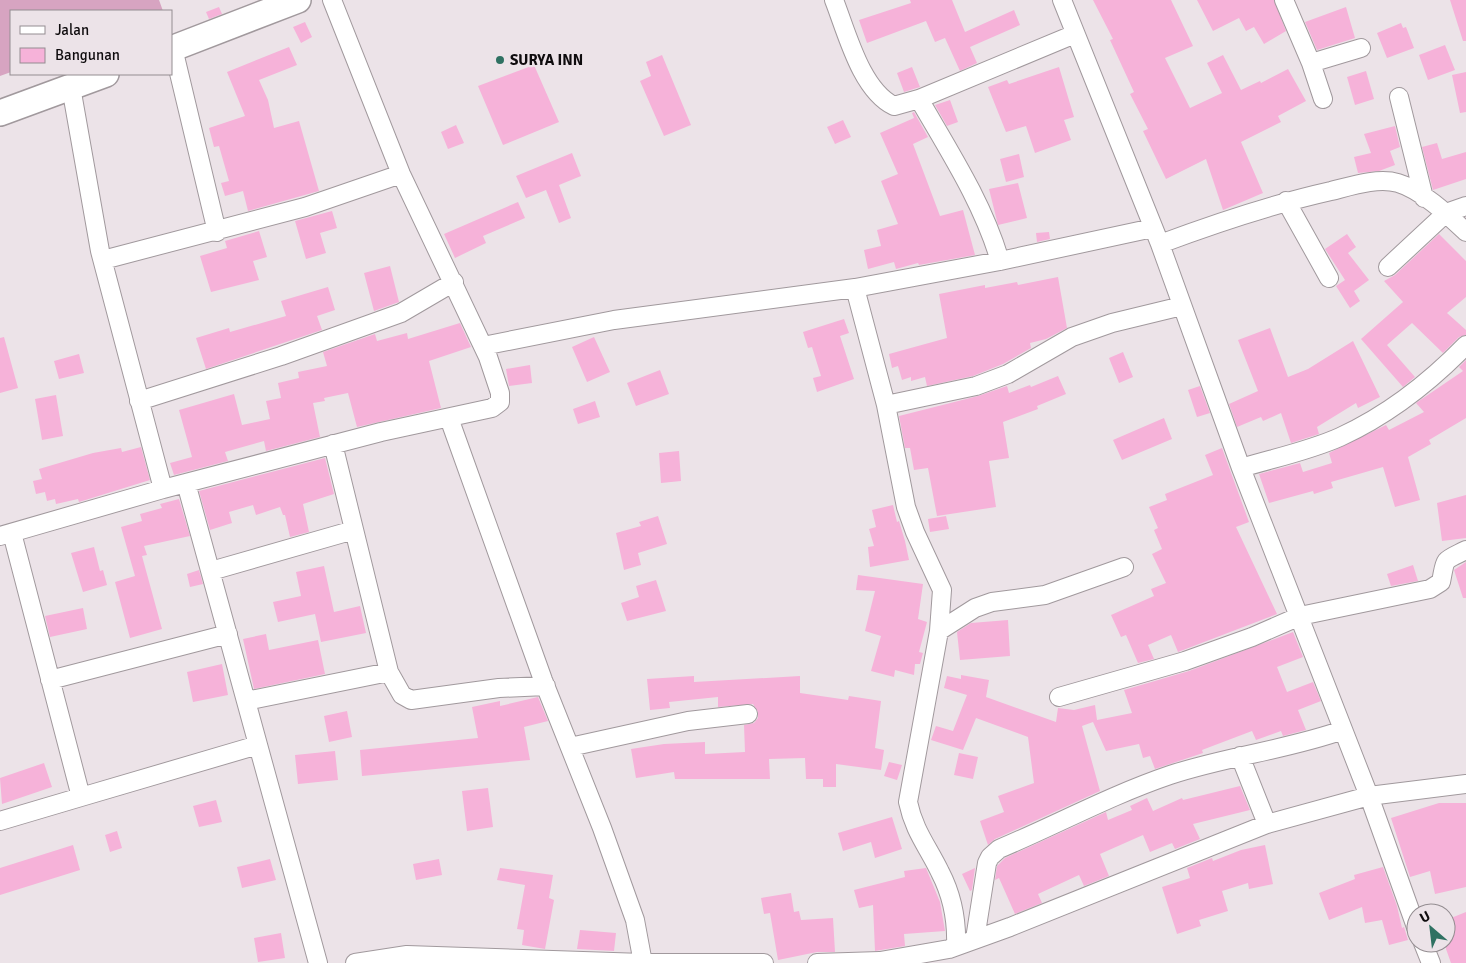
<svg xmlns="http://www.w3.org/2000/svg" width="1466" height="963" viewBox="0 0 1466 963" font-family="Signika,sans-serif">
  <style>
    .green { fill: #d7a4c1 }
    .building { fill: #f6b2d9 }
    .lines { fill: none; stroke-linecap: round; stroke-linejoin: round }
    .street-casing { stroke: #a1999d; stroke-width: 20 }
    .secondary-casing { stroke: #a1999d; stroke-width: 28 }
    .street { stroke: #fff; stroke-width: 18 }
    .secondary { stroke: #fff; stroke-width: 25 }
    .poi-dot { fill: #2f7162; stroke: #ece3e8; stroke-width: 2 }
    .labels { text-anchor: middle; stroke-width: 4.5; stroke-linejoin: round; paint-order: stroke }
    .poi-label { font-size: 15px; font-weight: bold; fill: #0f0c0e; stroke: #ece3e8; text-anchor: start }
  </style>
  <rect width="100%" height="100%" fill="#ece3e8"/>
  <path class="green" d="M0,0H159L163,11H11V72L0,76Z"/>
  <path class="building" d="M910,0H952L965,32L1014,10L1020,25L970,47L977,63L960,71L945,38L935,42L926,21L867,43L859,20L911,3Z
    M1093,0H1171L1193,46L1165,58L1190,108L1222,93L1207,63L1223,55L1241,90L1260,81L1261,83L1288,69L1306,101L1278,116L1281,122L1241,142L1263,193L1223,210L1206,159L1166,179L1143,131L1148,129L1130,94L1134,92L1110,40L1113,39Z
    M1197,0H1274L1286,31L1264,44L1254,27L1246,31L1239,18L1213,31Z
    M1450,0H1466V41H1463Z
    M219,7L222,14L209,19L206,12Z
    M1346,7L1355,38L1317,50L1305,22Z
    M305,22L312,37L301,43L293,27Z
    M1401,23L1403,28L1406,27L1414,48L1387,58L1377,33Z
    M1445,45L1455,70L1428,80L1419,55Z
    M289,47L297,65L259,80L268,100L274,128L299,121L319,191L248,211L243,191L225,196L221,183L229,181L219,146L214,147L209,128L245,116L227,72Z
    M662,55L691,125L664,136L640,81L651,76L646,62Z
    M534,65L559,122L503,145L478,86Z
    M912,67L920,87L904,92L897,73Z
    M1059,67L1074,117L1064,120L1071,140L1035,153L1026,126L1006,132L988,87L1007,80L1009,84Z
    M1366,71L1374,99L1355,105L1347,77Z
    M1466,72V112L1460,113L1452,75Z
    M950,100L958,122L947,126L935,105Z
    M914,112L928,137L913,144L940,216L963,210L975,255L919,265L918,263L896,269L894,262L868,269L864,250L881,246L877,230L898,224L881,181L898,174L880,133L914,118L912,113Z
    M843,120L851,137L835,144L827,127Z
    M456,125L464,143L448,149L441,132Z
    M1395,126L1400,147L1390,151L1395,165L1379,171L1358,173L1354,157L1371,153L1364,134Z
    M1437,143L1442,159L1466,152V179L1433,190L1422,147Z
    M572,153L581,176L559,185L571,218L559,223L546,190L526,198L516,176Z
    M1019,154L1024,177L1006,182L1000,159Z
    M1018,183L1027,218L998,225L989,189Z
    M518,202L525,218L483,236L486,243L455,258L444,234Z
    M332,211L337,228L320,233L326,253L306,259L295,221Z
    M259,231L267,257L253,261L259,280L211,292L200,256L227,248L225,241Z
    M1049,232L1050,239L1037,242L1036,233Z
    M1347,234L1356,247L1348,253L1369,280L1354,291L1360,301L1350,308L1336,286L1345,280L1325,249Z
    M1439,234L1466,261V297L1447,313L1466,330V335L1459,337L1443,353L1412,323L1387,345L1415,377L1403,387L1361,339L1403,302L1384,281L1395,275Z
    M390,266L399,302L374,311L364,273Z
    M1058,277L1067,328L1046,339L1030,343L1031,348L1003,364L973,376L927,386L925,377L911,381V377L902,380L898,366L892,368L889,354L947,338L939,294L985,285V288L1017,282L1018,285Z
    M328,287L335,310L317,316L322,330L206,369L196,338L229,328L230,332L286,316L281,301Z
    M844,319L849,333L840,336L854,379L817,392L813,378L821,376L812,347L808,348L803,332Z
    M460,323L471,347L429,361L441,408L357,427L348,393L324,398L325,401L313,403L320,437L266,451L264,441L225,452L228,461L174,475L170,463L192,457L179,410L234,394L242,425L270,419L266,401L281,398L278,383L299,378L298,372L327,366L323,352L375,334L377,341L407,333L408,339Z
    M1270,328L1288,377L1308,369L1353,341L1380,397L1358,408L1356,403L1317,427L1319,434L1291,443L1281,413L1263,421L1261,417L1237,427L1229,404L1258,391L1238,340Z
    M4,337L18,388L0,393V338Z
    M594,337L610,372L587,382L572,347Z
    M1123,352L1133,377L1119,383L1109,358Z
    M79,354L84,373L59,379L54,361Z
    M1466,360V418L1429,440L1431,444L1408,457L1420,500L1395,507L1383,467L1331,482L1333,488L1314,494L1313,491L1269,503L1259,474L1300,463L1303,472L1332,463L1329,453L1386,425L1389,430L1424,412L1416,403L1463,371L1459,367Z
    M530,365L532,383L509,386L506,369Z
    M660,370L669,394L636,406L627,383Z
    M1058,376L1066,394L1037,406L1038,409L1003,422L1009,458L989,461L996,507L937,516L928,468L914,470L910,448H905L899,416L978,396L1007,386L1009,393L1030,385L1031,387Z
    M1200,386L1210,413L1197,417L1188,390Z
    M56,395L63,436L42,440L35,399Z
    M595,401L600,417L578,424L573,409Z
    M1164,418L1172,439L1122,460L1113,440Z
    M141,447L150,480L79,502L78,499L56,504L55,499L47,501L45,492L36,494L33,481L42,479L39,469L93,453L121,448L122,452Z
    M1222,448L1249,522L1236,527L1277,614L1178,652L1171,635L1148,645L1154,659L1138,663L1126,635L1121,637L1111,615L1154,596L1151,589L1166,583L1152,554L1162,549L1154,530L1158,528L1149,507L1167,500L1165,494L1213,475L1205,455Z
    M679,451L681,481L661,483L659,453Z
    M325,458L334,494L303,504L309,532L290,537L285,515H283L280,507L256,515L253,505L229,512L232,523L210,530L199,491Z
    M1466,495V538L1442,541L1437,503Z
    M179,499L190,536L144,546L147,555L142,556L162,629L130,638L115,582L135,576L121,527L142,521L140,514L162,508L160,504Z
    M893,505L897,522L899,521L905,541L909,560L870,567L868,547L874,546L869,529L876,527L872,510Z
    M658,516L667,544L638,553L641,565L624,570L616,533L641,526L639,522Z
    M946,516L949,529L930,532L928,519Z
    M94,547L100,571L103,570L107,585L83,592L71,553Z
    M1466,562V598H1463L1454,570Z
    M1413,565L1418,581L1391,586L1387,574Z
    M324,566L334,612L360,606L366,633L321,642L315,614L278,622L273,602L301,596L296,572Z
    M199,570L203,584L190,587L187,574Z
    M858,575L923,584L918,619L927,622L919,652L923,653L920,664H915L914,675L895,670L894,677L871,671L881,636L865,631L875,591L856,590Z
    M656,580L666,611L627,621L621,603L639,597L636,586Z
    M83,608L87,629L50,637L45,616Z
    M1008,620L1010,656L960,660L957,632L971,623Z
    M1293,632L1303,657L1277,667L1287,692L1313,682L1321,701L1298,710L1306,730L1283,736L1281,731L1256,740L1252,731L1202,750L1203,753L1155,769L1150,756L1143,758L1139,744L1106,751L1093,722L1082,726L1100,791L995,839L988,845L980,821L1004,812L998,796L1034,783L1028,737L976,718L963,750L931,740L936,726L953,731L967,695L944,688L947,676L961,679V675L989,680L986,697L1056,722L1058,708L1074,710L1095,705L1097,720L1132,713L1124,690L1189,671Z
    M266,634L269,650L318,640L325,674L254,689L243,639Z
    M222,664L228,695L193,702L187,672Z
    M694,676V682L800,676V693L848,700L849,696L881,701L875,748L884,750L881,770L836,764V787H823V779H806L805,758L769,759L770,779H675L674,772L636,778L631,749L664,744L705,742V754L745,752L744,725L754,723L758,718V712L753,704L718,707V697L669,702L670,708L650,710L647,679Z
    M538,697L548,721L524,727L530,760L362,776L360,750L478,738L472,707L500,701V706Z
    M347,711L352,737L329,742L324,716Z
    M335,751L338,780L298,784L295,755Z
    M959,753L978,757L973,779L954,775Z
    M889,762L902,765L897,780L884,776Z
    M44,763L52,787L2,804L0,778Z
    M1240,786L1250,810L1193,824L1200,839L1175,849L1172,843L1150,852L1143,835L1100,854L1109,876L1084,886L1079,875L1038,894L1042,903L1015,914L999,878L995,880L997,866L1005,858L1106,812L1108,820L1132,810L1130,806L1147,798L1153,811L1182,798L1183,800Z
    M488,788L493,827L467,831L462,791Z
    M216,800L222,822L199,827L193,806Z
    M1439,803H1466V887L1435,894L1430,871L1410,877L1391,818Z
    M892,817L902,849L875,858L871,842L843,851L838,833Z
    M117,831L122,848L110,852L105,835Z
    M73,845L80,870L0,895V868Z
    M1265,845L1273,884L1249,889L1248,883L1222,891L1228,911L1199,920L1201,926L1177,934L1162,887L1190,878L1187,868L1212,858L1213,861L1241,850Z
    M270,859L276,880L242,888L237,867Z
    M439,859L442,875L416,880L413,864Z
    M1383,867L1397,906L1402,928L1404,927L1408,940L1389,945L1382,920L1365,923L1362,907L1329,920L1319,893L1355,879L1354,875Z
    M500,868L553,875L549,898L554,900L545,949L522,945L524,930L517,929L525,885L497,880Z
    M926,868L940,902L945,931L904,934L905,946L875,951L873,905L859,908L854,890L905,877L904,871Z
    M975,868L972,890L970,891L962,874Z
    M791,893L794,912L799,911L801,920L833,918L835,952H817L778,960L770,913L764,914L761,898Z
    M1466,912V963H1451L1446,949V920Z
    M580,930L616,933L614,951L577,949Z
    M281,933L285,958L258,962L254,938Z"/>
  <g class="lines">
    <g class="street-casing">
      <path id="street" d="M834,0C847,33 861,90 894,106L919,99L1075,34
        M1062,0L1160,244L1241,468L1369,796L1466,784
        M1284,0L1311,63L1323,99
        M173,48L217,232
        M1311,63L1361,48
        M71,87L100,251L163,489
        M1399,97L1424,198
        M919,99C949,151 983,203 1000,261
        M1286,201L1329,278
        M1160,244C1216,223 1273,204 1331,191C1351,186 1378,177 1398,183C1422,190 1449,216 1466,232
        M103,260L305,207L401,174
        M1388,267L1446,213L1466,206
        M483,346L614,320L855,288
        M139,401L281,356L401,313L454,282
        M886,405L976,386L1008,374L1072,337L1112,323L1182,306
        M449,418L543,680L602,828L635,920L643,963
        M1241,468C1274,458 1309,451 1340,437C1388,415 1429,383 1466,345
        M186,483L318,963
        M0,536L163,489L381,432L492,408L500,402V393L488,357L401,174L332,0
        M211,571L354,530
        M939,631L975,608L992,602L1045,595L1124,567
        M389,672L402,695L411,700L499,688L546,686
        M50,680L228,634
        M1059,697L1185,661L1252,637L1300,616L1430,589L1441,582C1446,557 1442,562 1466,550
        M246,701L389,672L333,444
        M570,747L688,721L748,714
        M1240,756L1267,824
        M81,797L258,745
        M0,821L81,797L12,533
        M975,939L987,863L990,857L999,849C1056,825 1111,795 1170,775C1227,756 1287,750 1343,730
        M1423,943L1431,963
        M956,946C957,920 952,895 940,872C928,847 914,831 908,802L939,631L942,590L915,532L906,507L886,405L855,288L1000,261L1153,228
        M355,963L407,955L643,963H764
        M817,963L880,961L949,949L1010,927L1267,824L1369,796L1416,927"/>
    </g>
    <g class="secondary-casing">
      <path id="secondary" d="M171,49L298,0
        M0,113L106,74"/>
    </g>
    <use href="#street" class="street"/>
    <use href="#secondary" class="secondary"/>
  </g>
  <circle class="poi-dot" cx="500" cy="60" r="5"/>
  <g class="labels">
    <g class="poi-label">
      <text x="510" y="65">SURYA INN</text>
    </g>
  </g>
  <rect x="10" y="10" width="162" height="65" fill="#ece3e8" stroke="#948d91"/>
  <rect x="20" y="26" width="25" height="8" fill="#ffffff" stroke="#948d91"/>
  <text x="55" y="35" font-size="15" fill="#0f0c0e">Jalan</text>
  <rect x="20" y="48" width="25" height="15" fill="#f6b2d9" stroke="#948d91"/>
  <text x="55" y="60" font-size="15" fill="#0f0c0e">Bangunan</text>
  <g transform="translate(1431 928) rotate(332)"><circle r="24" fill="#ece3e8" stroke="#948d91"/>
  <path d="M0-4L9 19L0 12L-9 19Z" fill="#2f7162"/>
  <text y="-8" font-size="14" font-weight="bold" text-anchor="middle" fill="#0f0c0e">U</text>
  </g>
</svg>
